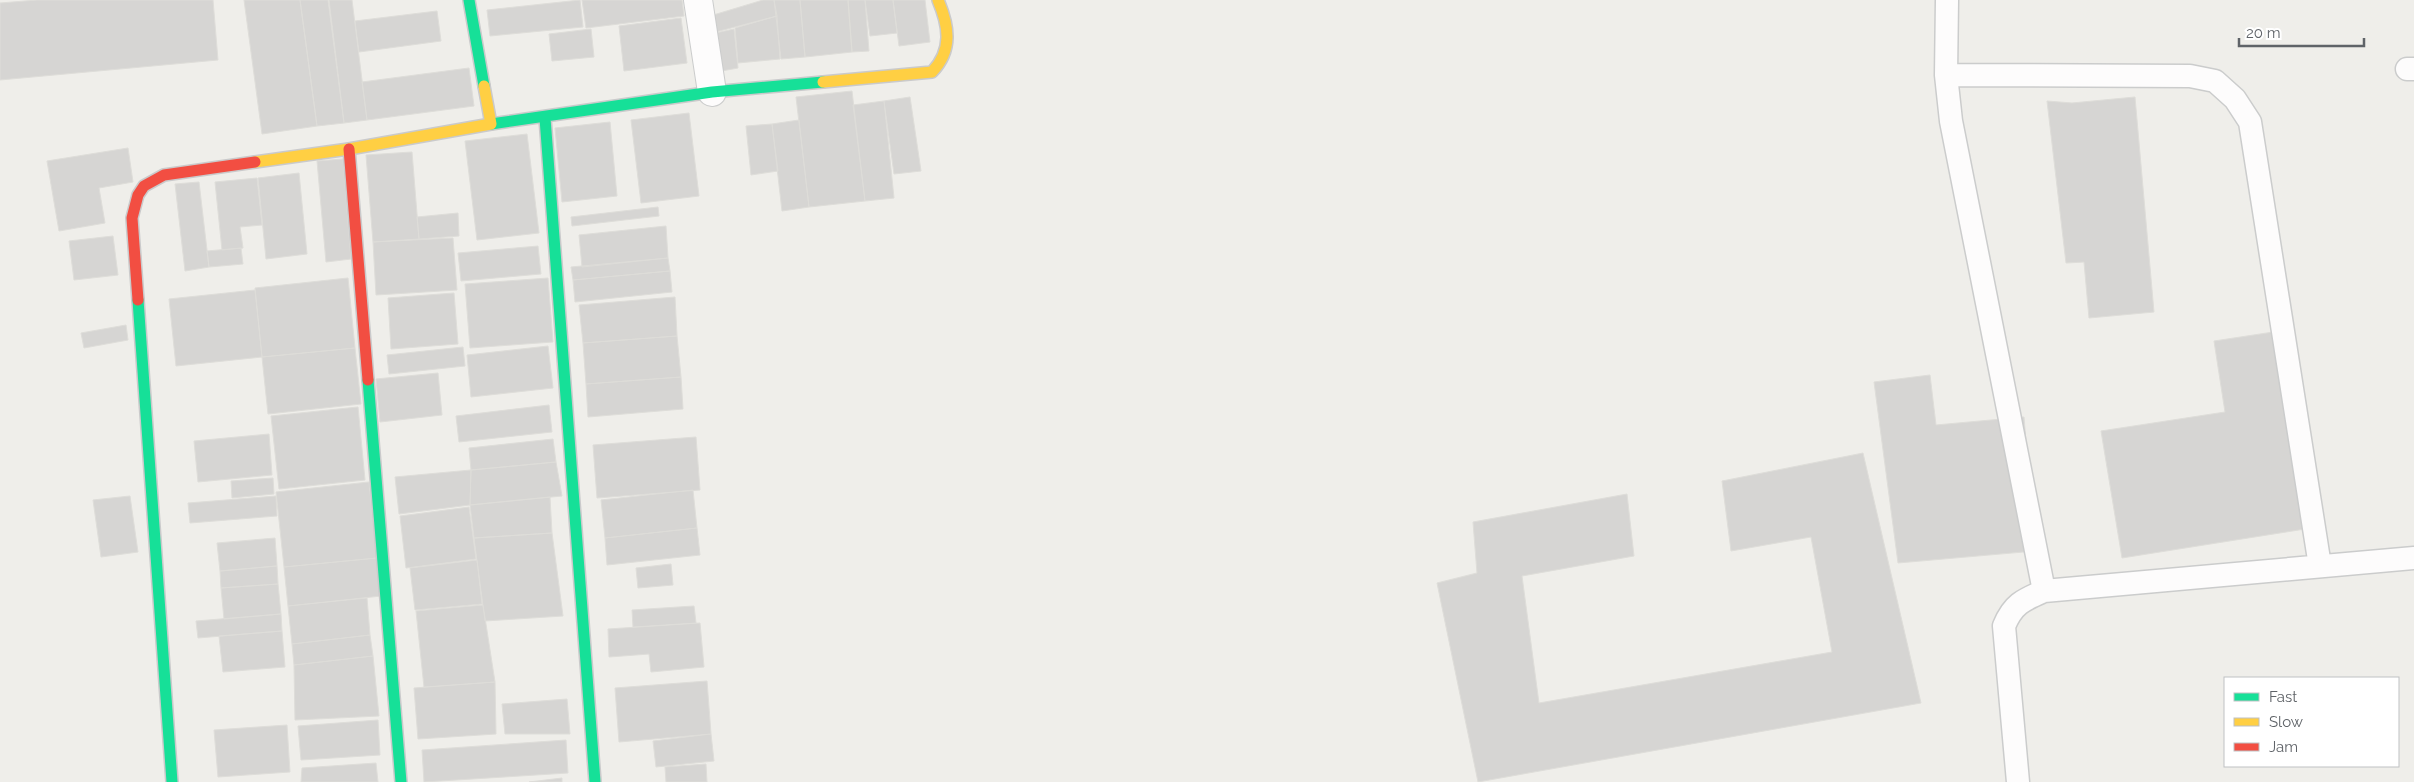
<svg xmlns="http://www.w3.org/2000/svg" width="2414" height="782" viewBox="0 0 2414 782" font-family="Raleway,sans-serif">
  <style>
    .building { fill: #d6d5d3; stroke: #deddd9 }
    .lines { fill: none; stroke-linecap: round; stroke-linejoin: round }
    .lane-casing { stroke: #cbcccc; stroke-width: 25 }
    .street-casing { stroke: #cbcccc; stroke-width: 30 }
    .fast-casing { stroke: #cacacb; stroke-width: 14 }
    .slow-casing { stroke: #cacacb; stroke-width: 14 }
    .jam-casing { stroke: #cacacb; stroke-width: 14 }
    .lane { stroke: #fdfcfc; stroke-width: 22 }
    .street { stroke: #fdfcfc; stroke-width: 28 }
    .fast { stroke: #16e098; stroke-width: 11 }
    .slow { stroke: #ffcf43; stroke-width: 11 }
    .jam { stroke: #f24e42; stroke-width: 11 }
  </style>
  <rect width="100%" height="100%" fill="#efeeea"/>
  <path class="building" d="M37,0H213L218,60L0,80V3Z
    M244,0H300L317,126L262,134Z
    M300,0H328L344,123L317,126Z
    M329,0H352L367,120L344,123Z
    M580,0L583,27L490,36L487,10Z
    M582,0H682L684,16L586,28Z
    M763,0H774L777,16L712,33L710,16Z
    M774,0H800L805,57L781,59Z
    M800,0H848L852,52L805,57Z
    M848,0H865L869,51L852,52Z
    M865,0H893L897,33L870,36Z
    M893,0H925L930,42L899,46Z
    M437,11L441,41L359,52L355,21Z
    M777,16L780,59L738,63L735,28Z
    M681,18L687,63L624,71L619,26Z
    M591,29L594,57L552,61L549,34Z
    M734,29L738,68L716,72L711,34Z
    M469,68L474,106L367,120L362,82Z
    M852,91L865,201L809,207L796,97Z
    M910,97L921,171L894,174L884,101Z
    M2135,97L2154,312L2089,318L2084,262L2066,263L2047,101L2072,103Z
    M884,101L894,198L865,201L853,105Z
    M689,113L699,196L641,203L631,120Z
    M799,120L809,207L782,211L772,124Z
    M610,122L617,196L562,202L555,128Z
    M772,124L778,171L751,175L746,126Z
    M527,134L539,233L477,240L465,141Z
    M128,148L133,182L99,188L105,223L59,231L47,161Z
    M412,152L419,239L373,242L366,155Z
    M343,159L351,259L326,262L317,161Z
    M299,173L307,254L266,259L258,178Z
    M257,178L262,225L240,227L243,248L222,250L215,182Z
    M199,182L209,267L185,271L175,184Z
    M658,207L659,216L572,226L571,217Z
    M458,213L459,236L419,239L417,217Z
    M666,226L668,258L582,267L579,235Z
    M113,236L118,275L74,280L69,241Z
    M453,238L457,290L376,295L373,242Z
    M538,246L541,274L461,281L458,253Z
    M241,248L243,264L209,267L207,251Z
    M668,258L670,271L573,280L571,267Z
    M670,271L672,292L575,302L573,280Z
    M348,278L355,348L262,357L255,288Z
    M548,278L553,342L470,348L465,284Z
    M255,290L262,357L176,366L169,299Z
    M454,293L458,344L391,349L388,298Z
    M675,297L677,336L583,343L579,305Z
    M126,325L128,340L84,348L81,333Z
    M2293,329L2324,526L2122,558L2101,431L2225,412L2214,341Z
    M677,336L681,377L586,384L583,343Z
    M548,346L553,388L471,397L467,355Z
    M463,347L465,366L389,374L387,355Z
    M355,348L361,404L268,414L262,357Z
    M438,373L442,415L380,422L376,379Z
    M1930,375L1936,425L2024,417L2035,551L1898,563L1874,382Z
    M681,377L683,409L588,417L586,384Z
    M549,405L552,432L459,442L456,416Z
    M358,407L365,480L279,489L271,416Z
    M269,434L272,475L198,482L194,441Z
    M696,437L700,490L597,498L593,445Z
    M553,439L556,462L471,470L469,448Z
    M1863,453L1921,703L1478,782L1437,583L1477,573L1473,522L1627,494L1634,556L1522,576L1539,703L1832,652L1811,537L1731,551L1722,481Z
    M556,462L562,496L470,505L471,470Z
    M471,470L470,505L399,514L395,477Z
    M273,478L274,494L232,498L231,481Z
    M369,482L377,558L284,567L276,492Z
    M693,490L697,528L605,538L601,500Z
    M130,496L138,552L101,557L93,500Z
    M276,496L277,516L190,523L188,503Z
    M550,497L552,533L474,538L470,505Z
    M469,507L476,559L406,568L400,516Z
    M697,528L700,555L607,565L605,538Z
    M552,533L563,616L485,621L474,538Z
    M275,538L277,566L220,571L217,543Z
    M377,558L381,596L288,606L284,567Z
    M477,560L482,604L415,610L410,568Z
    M671,564L673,585L638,588L636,568Z
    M277,566L278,584L221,588L220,571Z
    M278,584L281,614L224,619L221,588Z
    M367,598L370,635L292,644L288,606Z
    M483,605L495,682L424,687L416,611Z
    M694,606L696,623L633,627L632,610Z
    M281,614L282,631L198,638L196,621Z
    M700,623L704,667L651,672L649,654L609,657L608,629Z
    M282,631L285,667L223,672L219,636Z
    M370,635L373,656L294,665L292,644Z
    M373,656L379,716L295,720L294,665Z
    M707,681L711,734L619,742L615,688Z
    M495,682L496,734L418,739L414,688Z
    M567,699L570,734H505L502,704Z
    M378,720L380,755L301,760L298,726Z
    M287,725L290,772L218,777L214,730Z
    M711,734L714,761L656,767L653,741Z
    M566,740L568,773L424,782L422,750Z
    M376,763L378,782H301L302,768Z
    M706,764L707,782H666L665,767Z
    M562,778V782H529Z"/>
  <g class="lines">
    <g class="lane-casing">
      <path id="lane" d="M1947,0L1946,75L1951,121L2044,591
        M2407,69H2414
        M1946,75L2190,76L2215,81L2235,99L2250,122L2320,566
        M2018,782L2004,626C2013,604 2023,600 2044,591L2414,558"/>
    </g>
    <g class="street-casing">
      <path id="street" d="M698,0L712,92"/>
    </g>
    <g class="fast-casing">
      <path id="fast" d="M469,0L484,86
        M545,118L595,782
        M491,124L712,92L823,82
        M138,300L172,782
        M368,380L401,782"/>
    </g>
    <g class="slow-casing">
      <path id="slow" d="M823,82L932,72C953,50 949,26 938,0
        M255,162L349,149L491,124L484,86"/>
    </g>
    <g class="jam-casing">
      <path id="jam" d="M349,149L368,380
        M138,300L132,218L138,195L144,186L164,175L255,162"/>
    </g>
    <use href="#lane" class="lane"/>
    <use href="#street" class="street"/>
    <use href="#fast" class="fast"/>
    <use href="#slow" class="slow"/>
    <use href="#jam" class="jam"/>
  </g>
  <rect x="2224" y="677" width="175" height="90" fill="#ffffff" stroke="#bfc1c3"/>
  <rect x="2234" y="693" width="25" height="8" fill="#16e098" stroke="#bfc1c3"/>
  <text x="2269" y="702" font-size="15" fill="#5f6368">Fast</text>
  <rect x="2234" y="718" width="25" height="8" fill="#ffcf43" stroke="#bfc1c3"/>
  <text x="2269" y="727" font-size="15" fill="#5f6368">Slow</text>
  <rect x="2234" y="743" width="25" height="8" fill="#f24e42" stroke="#bfc1c3"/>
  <text x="2269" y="752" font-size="15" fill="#5f6368">Jam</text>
  <path d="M2239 38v8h125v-8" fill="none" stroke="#5f6368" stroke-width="2.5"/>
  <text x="2246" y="38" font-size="15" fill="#5f6368" stroke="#ffffff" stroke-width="4" paint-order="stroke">20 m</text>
</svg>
